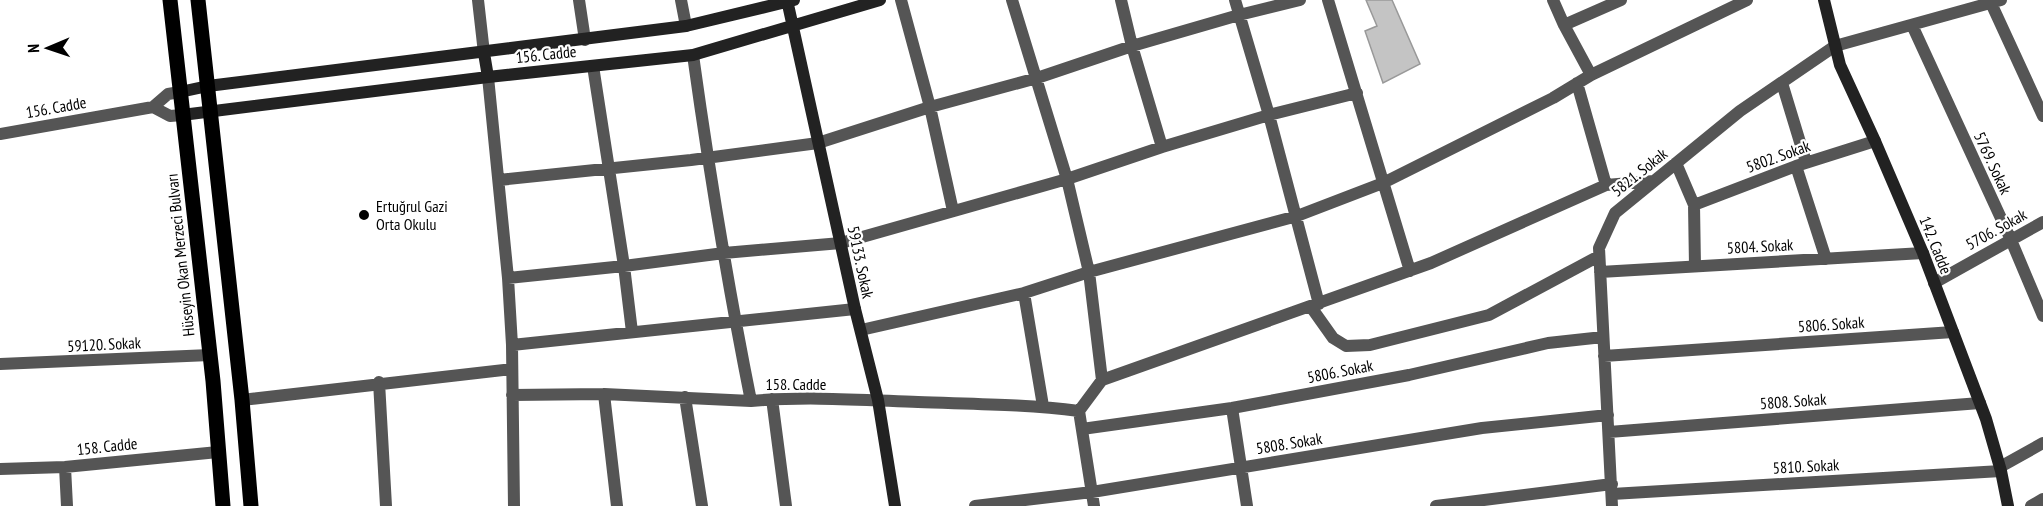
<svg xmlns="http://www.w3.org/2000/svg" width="2043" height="506" viewBox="0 0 2043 506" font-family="'PT Sans Narrow',sans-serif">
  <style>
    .building { fill: #c4c4c4; stroke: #999; stroke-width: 1.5 }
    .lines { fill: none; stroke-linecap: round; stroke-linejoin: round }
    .street { stroke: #555; stroke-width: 12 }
    .secondary { stroke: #222; stroke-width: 12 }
    .primary { stroke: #000; stroke-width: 15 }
    .poi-dot { fill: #000; stroke: #fff; stroke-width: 2 }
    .labels { text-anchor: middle; stroke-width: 4.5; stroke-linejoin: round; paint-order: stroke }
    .street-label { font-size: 16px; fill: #000; stroke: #fff }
    .poi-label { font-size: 16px; fill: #000; stroke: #fff; text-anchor: start }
  </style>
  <rect width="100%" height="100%" fill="#fff"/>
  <path class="building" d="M1366,0H1392L1420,64L1383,83L1365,31L1377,26Z"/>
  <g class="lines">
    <path class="street" d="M478,0L484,53
      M579,0L585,40
      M681,0L686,26
      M901,0L930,107L953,211
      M1012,0L1067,179L1089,272L1102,380
      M1121,0L1132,46L1162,147
      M1235,0L1269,115L1319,304
      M1328,0L1410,271
      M1553,0L1564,25L1591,75
      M1991,3L2043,116
      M1564,25L1621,0
      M1912,25L2011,240L2043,316
      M693,55C709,170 728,286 751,401
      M593,66L624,266L632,332
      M488,77L508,278L512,345L514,506
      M1577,83L1606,185
      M1782,83L1806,162
      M153,107L168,94L180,92
      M153,107L170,116L182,115
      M0,134L153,107
      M1676,163L1694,205L1796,166L1875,141
      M1796,166L1826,259
      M499,180L691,160L818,143L930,107L1037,78L1132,46L1239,15L1300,0
      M1694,205L1695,266
      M1600,272L1923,253
      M508,278L624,266L724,253L841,243L1067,179L1162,147L1269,115L1357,93
      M1934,283L2043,222
      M1024,293L1043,406
      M1311,307L1333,338L1346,346L1370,345L1489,315L1599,256
      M861,330L1024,293L1089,272L1297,216L1383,183L1553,98L1591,75L1747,0
      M512,345L855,309
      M1604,356L1953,332
      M0,364L210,355
      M379,382L386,506
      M604,394L617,506
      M512,395L604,394L751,401C806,396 863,400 918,402C972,404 1026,404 1079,411
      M685,397L702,506
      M772,399L786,506
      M242,400L512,369
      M1232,408L1247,506
      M1079,411L1102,380L1431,263L1606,185L1654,181
      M1079,411L1094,506
      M1082,429L1232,408L1409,375L1548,343L1603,337
      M1609,432L1980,403
      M65,467L67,506
      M2000,467L2043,443
      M0,469L65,467L218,452
      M1612,494L2001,471
      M975,506L1092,492L1482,428L1608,415
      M1436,506L1612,484
      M1612,506L1599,248L1615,213L1740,111L1835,46L2001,0
      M2031,506L2043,499"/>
    <path class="secondary" d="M787,0L855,309L878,400L895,506
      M1824,0L1840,65L1875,141L1923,253L1986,419L2001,471L2008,506
      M484,53L488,77
      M180,92L208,86L686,26L794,0
      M182,115L488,77L693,55L880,0"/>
    <path class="primary" d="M170,0L213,381L223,506
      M198,0L242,400L251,506"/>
  </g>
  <circle class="poi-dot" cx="364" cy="215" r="6"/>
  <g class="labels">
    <g class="street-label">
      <text transform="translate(546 54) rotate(-6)" y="6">156. Cadde</text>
      <text transform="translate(56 107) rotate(-10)" y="6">156. Cadde</text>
      <text transform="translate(1778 156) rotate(-20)" y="6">5802. Sokak</text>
      <text transform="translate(1993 163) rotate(65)" y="6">5769. Sokak</text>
      <text transform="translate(1639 172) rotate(-39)" y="6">5821. Sokak</text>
      <text transform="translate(1996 229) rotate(-29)" y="6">5706. Sokak</text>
      <text transform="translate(1936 245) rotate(68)" y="6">142. Cadde</text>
      <text transform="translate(1760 246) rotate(-3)" y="6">5804. Sokak</text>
      <text transform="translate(180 255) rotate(-96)" y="6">Hüseyin Okan Merzeci Bulvarı</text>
      <text transform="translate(861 262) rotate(78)" y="6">59133. Sokak</text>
      <text transform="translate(1831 324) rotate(-4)" y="6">5806. Sokak</text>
      <text transform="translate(104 344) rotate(-3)" y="6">59120. Sokak</text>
      <text transform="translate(1340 371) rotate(-11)" y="6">5806. Sokak</text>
      <text x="796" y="390">158. Cadde</text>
      <text transform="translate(1793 401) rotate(-4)" y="6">5808. Sokak</text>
      <text transform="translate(1289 443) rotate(-9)" y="6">5808. Sokak</text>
      <text transform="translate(107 446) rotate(-6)" y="6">158. Cadde</text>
      <text transform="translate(1806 466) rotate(-3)" y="6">5810. Sokak</text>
    </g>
    <g class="poi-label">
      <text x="376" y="212">Ertuğrul Gazi<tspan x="376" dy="18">Orta Okulu</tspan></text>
    </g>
  </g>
  <g transform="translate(48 48) rotate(268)" stroke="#ffffff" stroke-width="4.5" paint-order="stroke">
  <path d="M0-4.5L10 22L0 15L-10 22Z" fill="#000000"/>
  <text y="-9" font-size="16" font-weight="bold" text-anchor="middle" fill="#000000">N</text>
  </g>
</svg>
